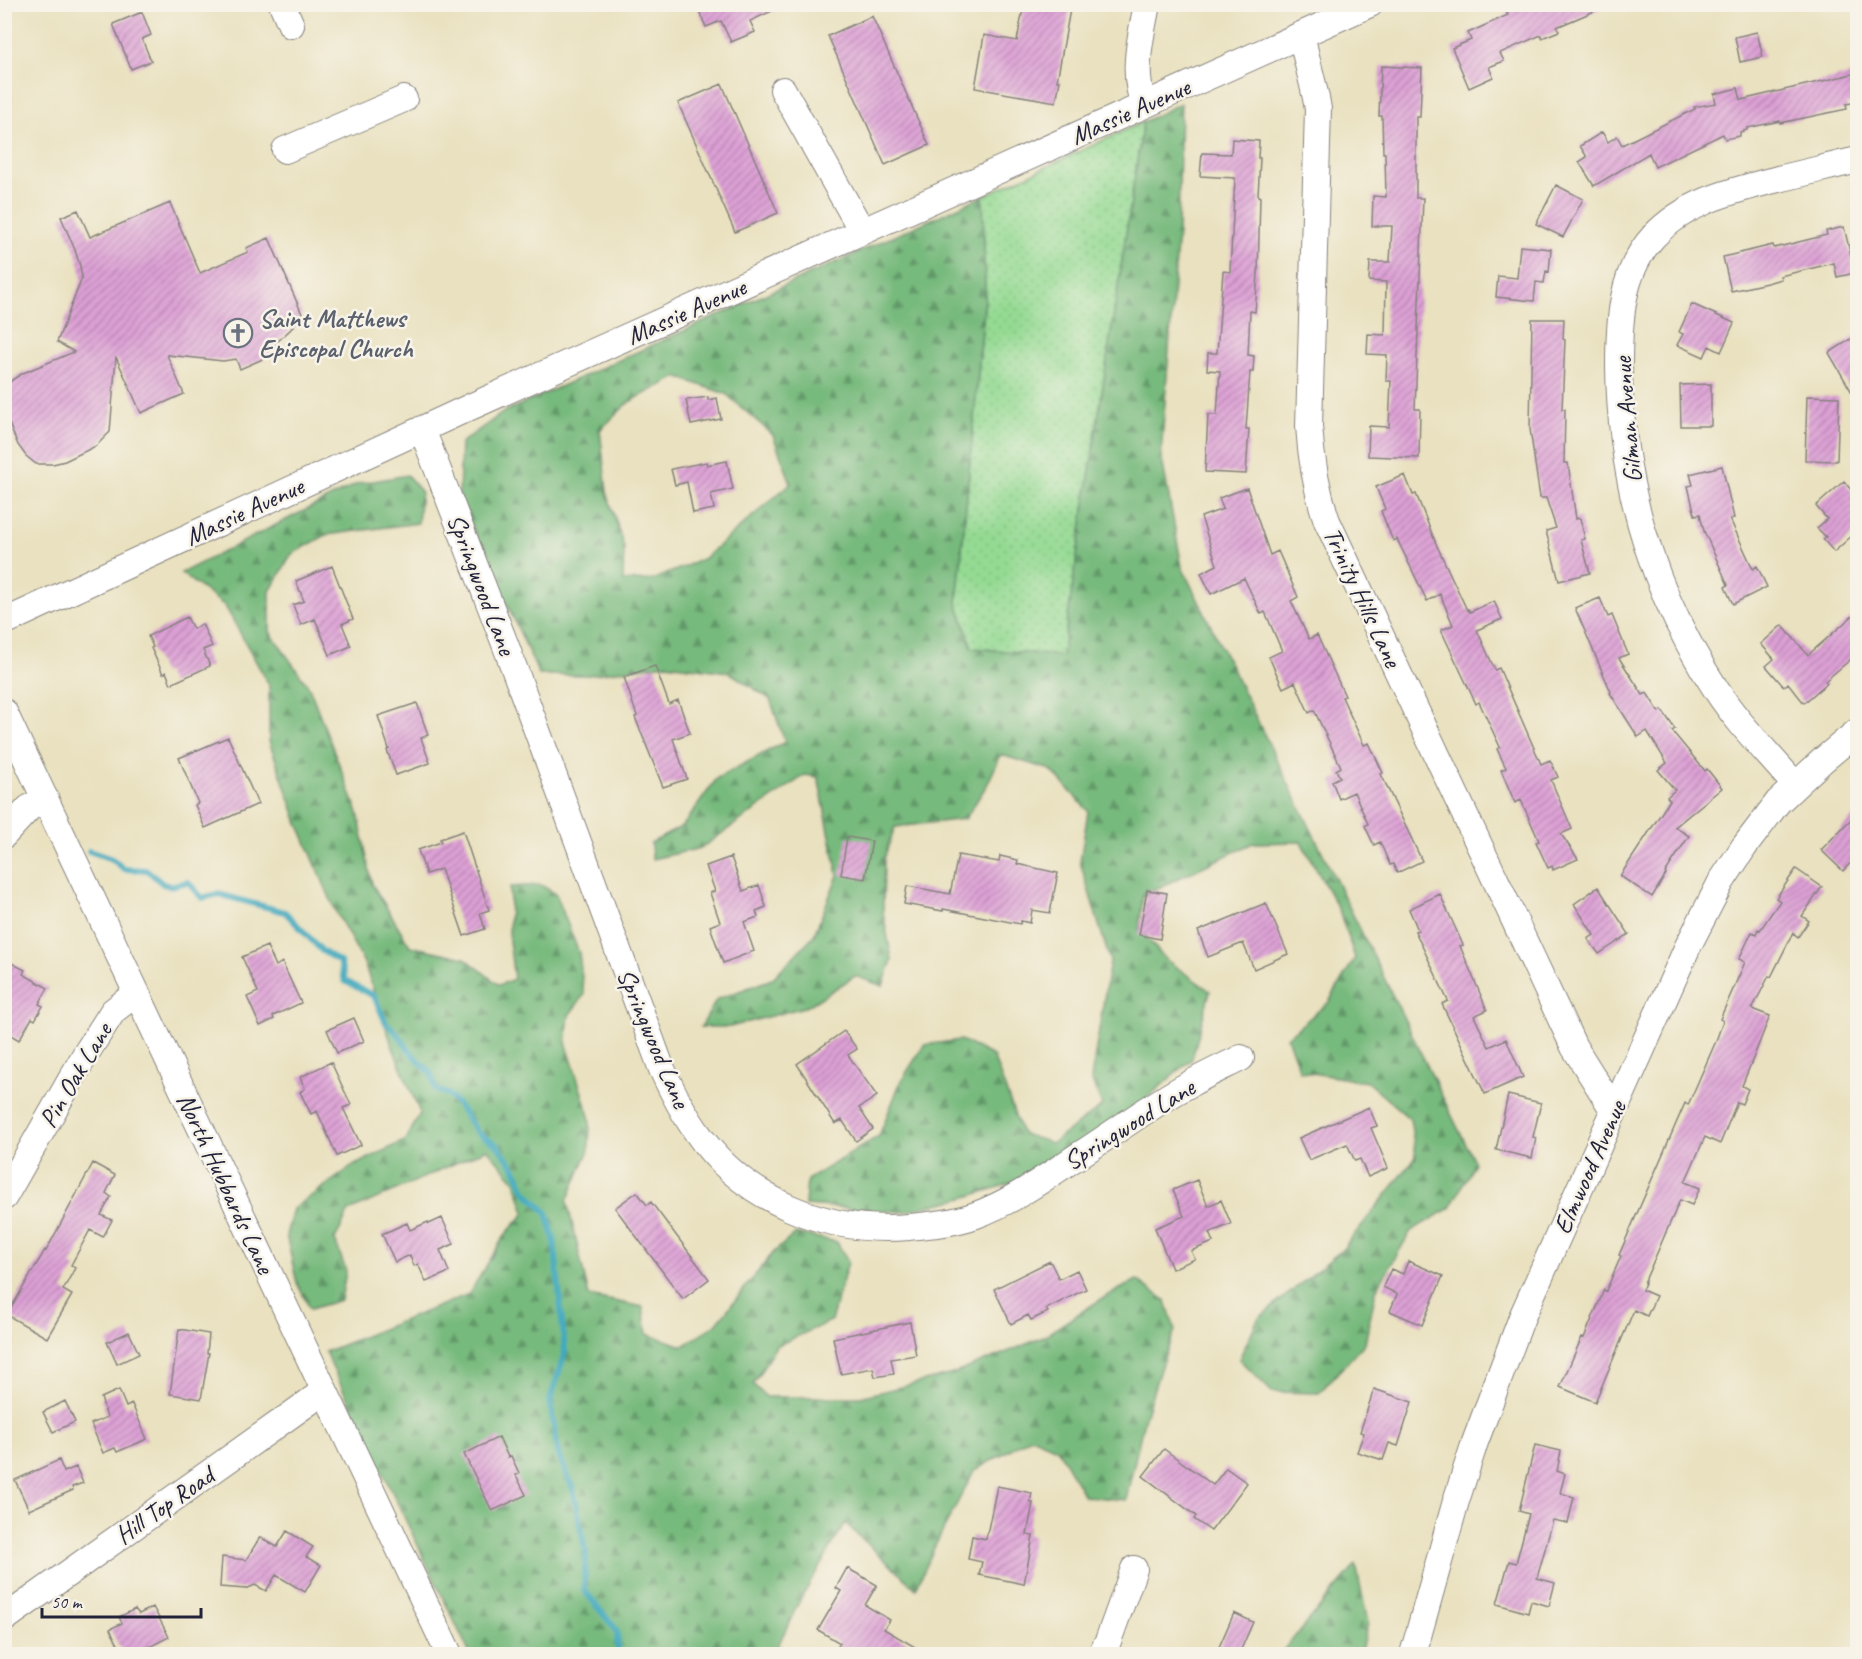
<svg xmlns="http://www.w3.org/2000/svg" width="1862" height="1659" viewBox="0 0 1862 1659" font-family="Caveat,sans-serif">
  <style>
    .grass { fill: url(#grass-dots); stroke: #5b7e67; stroke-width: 1.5 }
    .forest { fill: url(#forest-firs); stroke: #4c6e5c; stroke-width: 1.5; fill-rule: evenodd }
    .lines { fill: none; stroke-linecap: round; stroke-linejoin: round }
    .stream { stroke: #3fa9be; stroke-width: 6 }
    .building { fill: url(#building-hatch) }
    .minor-casing { stroke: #86827d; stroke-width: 28 }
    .minor { stroke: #fff; stroke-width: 26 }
    .labels { text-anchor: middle; stroke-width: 5; stroke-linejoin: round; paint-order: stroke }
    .street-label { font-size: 26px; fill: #22223b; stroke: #f7f3e8 }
    .worship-label { font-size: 26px; font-weight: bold; fill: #5b616d; stroke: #f7f3e8; text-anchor: start }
  </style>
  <defs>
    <pattern id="grass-dots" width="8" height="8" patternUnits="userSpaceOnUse" patternTransform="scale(1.5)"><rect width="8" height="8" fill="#94da93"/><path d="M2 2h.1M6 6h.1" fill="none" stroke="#7fbb80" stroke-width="1.8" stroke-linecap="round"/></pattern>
    <pattern id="forest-firs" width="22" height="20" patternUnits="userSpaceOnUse" patternTransform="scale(1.5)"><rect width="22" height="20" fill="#77ba7d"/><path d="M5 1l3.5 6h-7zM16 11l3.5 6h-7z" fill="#619768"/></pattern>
    <pattern id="building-hatch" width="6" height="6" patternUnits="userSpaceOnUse" patternTransform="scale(1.5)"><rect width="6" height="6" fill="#dda0d5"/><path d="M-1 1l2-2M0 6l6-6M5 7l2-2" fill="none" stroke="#b382ae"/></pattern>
  </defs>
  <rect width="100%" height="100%" fill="#f7f3e8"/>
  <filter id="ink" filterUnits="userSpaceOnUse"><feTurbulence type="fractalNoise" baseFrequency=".0167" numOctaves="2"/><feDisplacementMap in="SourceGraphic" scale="12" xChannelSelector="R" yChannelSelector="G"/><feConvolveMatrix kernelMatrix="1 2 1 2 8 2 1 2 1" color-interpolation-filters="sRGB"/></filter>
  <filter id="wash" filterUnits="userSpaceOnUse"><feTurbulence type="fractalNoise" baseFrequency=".008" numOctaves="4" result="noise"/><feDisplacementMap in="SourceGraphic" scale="24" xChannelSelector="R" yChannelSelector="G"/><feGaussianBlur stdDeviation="1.35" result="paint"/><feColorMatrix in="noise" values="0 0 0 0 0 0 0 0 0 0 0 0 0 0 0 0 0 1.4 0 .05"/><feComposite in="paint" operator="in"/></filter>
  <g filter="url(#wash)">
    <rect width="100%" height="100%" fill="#e9e1bf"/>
    <path class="grass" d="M1143,122L1062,656L972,648L957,603L985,298L983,196Z"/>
    <path class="forest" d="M1181,103L1178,231L1161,454L1182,567L1475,1163L1450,1208L1411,1231L1376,1290L1365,1343L1319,1393L1272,1392L1239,1359L1258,1319L1343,1249L1416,1157L1410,1119L1367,1082L1300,1071L1287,1037L1329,1002L1355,958L1339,910L1301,842L1253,843L1143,895L1139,929L1165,959L1210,991L1192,1059L1125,1117L1032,1177L963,1198L903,1212L805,1205L807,1180L879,1136L900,1083L924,1045L961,1040L993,1056L1022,1134L1052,1143L1102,1106L1091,1079L1110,961L1080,862L1088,811L1051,770L1001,755L987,785L965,819L895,827L884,858L883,912L892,960L883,986L855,976L808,1006L730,1027H701L717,999L772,979L814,935L838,875L818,777L805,775L701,848L652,859L651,843L683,826L717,778L785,742L770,699L729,672L666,664L589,675H539L459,497L461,443L504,412L983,196L985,298L957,603L972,648L1062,656L1143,122ZM677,377L726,394L773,435L791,483L703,559L652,580L623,581L624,547L607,492L600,430L629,402Z
      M407,475L421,491L418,523L326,535L292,554L270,591V632L309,687L358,813L372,884L410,946L465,958L499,985L514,979L509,941L510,887L541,885L556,894L579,953L584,995L569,1015L566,1042L590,1119L589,1150L567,1201L589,1296L643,1307L647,1334L683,1346L716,1324L773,1253L796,1233L837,1242L848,1262L831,1321L776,1346L753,1384L766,1397H860L953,1374L1041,1338L1100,1300L1137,1280L1166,1301L1175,1330L1162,1363L1144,1420L1126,1500L1084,1496L1057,1448L1031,1437L974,1471L934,1548L916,1589L845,1523L798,1604L774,1654H470L325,1352L469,1294L505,1235L525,1213L515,1181L487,1149L349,1211L335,1240L346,1271L341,1300L310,1309L297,1283L286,1235L293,1209L353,1166L406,1140L420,1113L393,1048L364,963L335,910L298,823L269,741V685L225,606L181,573L357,484Z
      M1356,1565L1368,1623L1360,1654H1280Z"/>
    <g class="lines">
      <path class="stream" d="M89,851L112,859L124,869L147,870L163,884L170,886L188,882L202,898L218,894L285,912L322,951L340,962L345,981L374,996L386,1023L395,1031L413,1055L431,1073L436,1090L448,1094L458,1105L478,1133L497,1145L514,1167L526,1192L547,1213L554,1238L565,1352L550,1401L558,1453L573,1489L586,1554L584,1590L617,1631L618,1654"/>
    </g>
    <g id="blocks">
      <path class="building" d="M696,4H787L750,21L755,32L731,42L721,21L706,27Z
        M1024,4H1071L1057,81H1060L1056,102L975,88L984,35L1017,41Z
        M1524,4H1611L1557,27L1559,31L1542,38L1541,35L1500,53L1504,61L1489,67L1493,77L1469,88L1452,48L1471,40L1468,33L1508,15L1506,12Z
        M142,12L151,35L142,39L151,61L131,69L113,24Z
        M872,16L929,145L885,165L828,36Z
        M1757,32L1763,57L1740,62L1735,37Z
        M1381,66L1422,68L1420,117H1416V198H1423L1415,409H1420L1419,458L1368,456L1369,426L1389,427L1391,381H1386L1387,355L1367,354L1368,334L1385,335L1386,282L1369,281L1370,262H1390L1392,226H1372L1373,196L1386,197L1385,153H1383L1382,116H1379Z
        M1857,73V102L1846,104L1847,109L1780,123V121L1747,128V130L1740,132V136L1725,139L1723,134L1655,167L1649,153L1594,186L1579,162L1587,157L1580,146L1602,132L1608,142L1617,136L1622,145L1695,109L1694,107L1716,103L1714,94L1738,88L1741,100Z
        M722,84L778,213L735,232L678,103Z
        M1232,139L1259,141L1258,158H1260L1258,196L1260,197L1258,274L1255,312L1250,311L1248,355L1254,356L1253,372H1250L1246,429H1249L1246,474L1205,472L1208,415H1217L1220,371L1207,370L1208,353H1217L1223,271L1230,272L1235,178L1200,176L1202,153L1231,154Z
        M1556,185L1583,199L1563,237L1536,224Z
        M170,203L200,273L248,252L246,248L269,238L302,314L291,329L277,342L281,351L240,369L236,359L223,361L167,355L184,394L141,413L116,357L110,432L96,446L65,461L53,464H36L26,456L18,445L7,419L4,411V389L12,380L23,373L74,352L57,342L82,278L80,266L75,250L61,217L78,210L90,237Z
        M1844,227L1855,273L1837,277L1834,263L1780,276L1781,279L1767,283L1731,291L1723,257L1773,245L1774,248L1827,235L1826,231Z
        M1520,246L1551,249L1549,272L1546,271L1544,283L1536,282L1534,301L1496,297L1498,276L1517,278Z
        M1692,304L1734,323L1721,352L1709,346L1704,357L1677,345L1683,334L1679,332Z
        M1532,319H1564L1563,339L1565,340L1562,409H1565L1564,463H1568L1576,519L1580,518L1585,539L1581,540L1590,573L1559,581L1546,531L1556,528L1546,498H1540L1530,429Z
        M1857,335V401L1829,353Z
        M1711,384V426H1681L1680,385Z
        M1807,396L1839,397L1837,461L1805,460Z
        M708,397V400L717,398L721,419L691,425L686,400Z
        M727,461L733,489L711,494L714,509L693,513L687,482L675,485L671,469L706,462L707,465Z
        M1722,466L1734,518L1730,519L1753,569L1757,566L1767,587L1733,604L1725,587L1728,585L1704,531L1700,514L1695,515L1688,486L1693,485L1690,474Z
        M1405,475L1413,495L1416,494L1437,546L1467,610L1468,609L1470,612L1494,601L1502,619L1477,630L1495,670L1499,668L1541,764L1550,760L1558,777L1551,780L1572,829L1561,834L1578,859L1553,870L1552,866L1548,868L1536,842L1539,841L1521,800L1515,803L1501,770L1506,768L1497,749L1500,747L1479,702L1476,704L1441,630L1453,625L1440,594L1427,601L1397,539L1393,541L1381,511L1385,509L1376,487Z
        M1844,481L1857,497V531L1834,552L1823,539L1826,537L1817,528L1827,519L1816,506Z
        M1247,488L1270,555L1278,551L1298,597L1291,601L1309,639L1317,635L1345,696L1342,697L1364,745L1369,743L1383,773L1381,774L1422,861L1397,873L1393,864L1390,865L1380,842L1374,845L1365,826L1368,824L1354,792L1339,799L1332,781L1340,777L1336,770L1341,767L1314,710L1309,713L1295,682L1283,688L1269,657L1282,651L1265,612L1261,614L1244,578L1211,594L1201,573L1217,565L1201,517L1223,509L1219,498Z
        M332,566L353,619L342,624L351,646L330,655L315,619L301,625L293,605L304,601L296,581Z
        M1600,598L1608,617L1612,615L1628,654L1619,658L1643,695L1647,693L1659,712L1662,710L1675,729L1672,731L1705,771L1707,769L1722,788L1675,827L1689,836L1665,873L1666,874L1652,897L1620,876L1670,800L1667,797L1675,790L1658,770L1667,763L1647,731L1638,737L1610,693L1611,692L1575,608Z
        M1857,612V654L1825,681L1827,683L1804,703L1788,683L1784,687L1766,666L1774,659L1761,644L1782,625L1808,655Z
        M187,617L193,629L202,624L212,646L203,650L210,666L171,684L166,672L163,674L151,648L153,647L148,636Z
        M655,666L669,704L678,700L690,733L673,739L687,779L663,787L635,717L637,716L624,677Z
        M417,703L428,735L421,738L430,763L396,775L387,750L389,749L378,716Z
        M228,737L258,804L205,828L195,805L198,803L179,758Z
        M1857,813V856L1843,871L1821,850Z
        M463,831L489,910L480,913L485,929L464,936L441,869L426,874L418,850L441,842L440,839Z
        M847,837L872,841L865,879L841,875Z
        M958,855L999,862L1000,856L1018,860L1017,864L1058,873L1050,913L1032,910L1030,923L1021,921L1020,924L943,909V911L904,904L907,886L950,894Z
        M731,857L743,891L759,885L766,907L756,911L758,917L744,922L754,951L723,963L710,926L720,922L710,893L715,891L706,866Z
        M1796,869L1822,887L1802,916L1809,921L1798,937L1793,933L1771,977L1769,976L1752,1009L1770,1016L1742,1086L1748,1089L1742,1104L1737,1102L1720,1144L1705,1137L1685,1182L1700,1188L1692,1205L1680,1200L1644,1283H1645L1642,1290L1656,1296L1647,1316L1634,1310L1595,1402L1560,1387L1582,1337L1584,1338L1604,1290L1606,1291L1621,1256L1619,1255L1685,1103L1688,1105L1716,1041L1723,1021L1720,1019L1745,962L1739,959L1752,932L1756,934L1758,929L1760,930L1780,901L1776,898Z
        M1598,887L1629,934L1599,954L1588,939L1594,935L1574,904Z
        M1147,890L1167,893L1160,939L1139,935Z
        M1440,894L1463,945L1460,946L1487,1010L1474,1016L1489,1047L1506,1039L1523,1077L1485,1094L1442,1004L1448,1001L1415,931L1418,930L1409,909Z
        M1266,903L1288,954L1254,969L1243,943L1208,957L1198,931Z
        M267,946L276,966L282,962L301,1003L273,1016L274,1019L260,1026L247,997L258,992L242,957Z
        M4,959L25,970L23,974L48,988L39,1004L43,1006L35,1020L32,1018L19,1040L4,1031Z
        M354,1018L364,1041L337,1053L327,1030Z
        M844,1031L857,1049L848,1055L877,1096L859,1108L873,1129L856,1141L842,1120L835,1124L797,1064Z
        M331,1062L351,1105L343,1108L361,1145L337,1156L317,1111L311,1114L300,1092L305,1089L300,1077Z
        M1508,1095L1541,1103L1533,1137L1536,1138L1532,1158L1496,1150Z
        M1369,1107L1377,1126L1371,1128L1388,1168L1368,1177L1360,1159L1355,1161L1347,1144L1309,1160L1299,1138Z
        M93,1163L115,1175L106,1193L111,1197L101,1215L112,1220L103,1237L90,1230L71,1265L75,1268L63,1290L72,1295L47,1338L7,1315L45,1250L46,1251Z
        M1197,1180L1208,1206L1221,1200L1231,1224L1209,1233L1213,1242L1191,1251L1195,1259L1172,1269L1155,1228L1184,1216L1173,1190Z
        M637,1192L647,1205L651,1202L709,1279L683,1299L615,1208Z
        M442,1218L454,1244L440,1250L449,1272L426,1282L418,1264L414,1266L410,1255L395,1262L382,1234L407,1223L410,1230L428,1222L429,1224Z
        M1050,1261L1059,1279L1077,1270L1086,1289L1046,1309L1048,1312L1031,1320L1028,1315L1011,1324L994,1289Z
        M1408,1261L1443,1276L1422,1325L1390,1311L1397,1294L1383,1287L1391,1269L1403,1274Z
        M910,1322L916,1355L891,1359L894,1374L875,1377L873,1368L841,1374L833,1338Z
        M179,1329L209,1334L207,1353H209L201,1399L170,1394Z
        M129,1332L139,1354L117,1364L107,1342Z
        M1374,1389L1412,1402L1398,1446L1389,1443L1383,1460L1357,1452L1364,1433L1360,1432Z
        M119,1390L126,1407L132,1404L147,1439L117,1452L115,1448L103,1453L91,1424L107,1417L101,1398Z
        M65,1401L75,1422L53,1432L43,1412Z
        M499,1437L508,1457L511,1456L519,1473L516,1475L526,1495L492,1511L464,1454Z
        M1535,1445L1561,1451L1557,1471L1565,1474L1560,1493L1574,1497L1568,1523L1553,1520L1537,1578L1555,1583L1549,1606L1531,1601L1528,1613L1497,1604L1509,1561L1516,1563L1529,1514L1519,1511Z
        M1164,1449L1213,1485L1226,1468L1247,1483L1211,1531L1194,1519L1196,1516L1143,1476Z
        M59,1460L64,1472L76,1467L83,1483L72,1487L73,1490L29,1510L15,1480Z
        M997,1486L1032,1493L1030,1502L1033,1503L1027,1535L1033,1536L1024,1584L979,1575L982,1562L968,1559L972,1536L986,1539Z
        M287,1531L313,1547L306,1557L321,1565L305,1592L276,1575L266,1591L255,1585L246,1589L220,1587L222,1557L246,1560L260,1537L277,1547Z
        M847,1568L877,1585L865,1605L890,1620L884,1629L927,1654H849L837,1648L840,1643L818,1630L841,1591L836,1588Z
        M153,1607L169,1637L149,1647L153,1654H123L110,1629L122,1623L119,1617L135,1609L139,1614Z
        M1234,1613L1253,1622L1239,1654H1216Z"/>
    </g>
  </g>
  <g filter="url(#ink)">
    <use href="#blocks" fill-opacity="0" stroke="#86827d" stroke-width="1.5"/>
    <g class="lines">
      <g class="minor-casing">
        <path id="minor" d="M282,4L291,25
          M1302,36C1306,61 1314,84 1318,109L1309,426C1311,459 1316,489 1327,521L1574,1047L1614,1111
          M783,90L862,231
          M1144,104C1131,72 1141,37 1147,4
          M285,150L404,99
          M422,429L507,649L661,1067C671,1089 682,1111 696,1131C743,1200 826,1234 909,1227C931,1225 954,1223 976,1215C1014,1201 1047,1176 1081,1154C1117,1131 1151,1105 1188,1085C1205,1075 1223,1067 1241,1058
          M4,622L468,408L1370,4
          M4,712C153,1026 299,1341 449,1654
          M1795,785C1769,754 1739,725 1717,691C1652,592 1620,484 1619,366C1619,321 1621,272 1653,237C1686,201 1732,191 1778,179C1805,173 1831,166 1858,160
          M4,835L29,808L45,798
          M4,1197L85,1055L113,1011L126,1001L138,996
          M4,1619L323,1392
          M1101,1654L1108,1641L1134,1569
          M1413,1654L1456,1501L1475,1442L1522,1317L1688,946L1721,882L1744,847L1778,802L1823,760L1858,731"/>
      </g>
      <use href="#minor" class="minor"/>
    </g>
  </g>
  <defs>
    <g id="church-ring" transform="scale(1.5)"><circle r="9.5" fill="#f7f3e8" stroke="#6b7280" stroke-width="1.5"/><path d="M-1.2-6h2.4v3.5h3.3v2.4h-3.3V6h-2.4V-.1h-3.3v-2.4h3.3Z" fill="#6b7280"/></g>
  </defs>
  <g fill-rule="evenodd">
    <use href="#church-ring" x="238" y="333"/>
  </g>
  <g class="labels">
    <g class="street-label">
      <text transform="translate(1130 111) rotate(-24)" y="9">Massie Avenue</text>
      <text transform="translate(686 311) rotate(-24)" y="9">Massie Avenue</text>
      <text transform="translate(1627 420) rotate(-95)" y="9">Gilman Avenue</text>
      <text transform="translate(244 511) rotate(-25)" y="9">Massie Avenue</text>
      <text transform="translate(482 584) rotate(69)" y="9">Springwood Lane</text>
      <text transform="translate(1363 597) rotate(65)" y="9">Trinity Hills Lane</text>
      <text transform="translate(654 1038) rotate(67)" y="9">Springwood Lane</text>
      <text transform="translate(75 1075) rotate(-59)" y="9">Pin Oak Lane</text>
      <text transform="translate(1129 1124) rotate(-32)" y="9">Springwood Lane</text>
      <text transform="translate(1589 1167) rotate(-66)" y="9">Elmwood Avenue</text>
      <text transform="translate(226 1183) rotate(65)" y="9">North Hubbards Lane</text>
      <text transform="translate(164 1505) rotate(-35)" y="9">Hill Top Road</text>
    </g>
    <g class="worship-label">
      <text x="259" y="327">Saint Matthews<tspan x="259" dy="30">Episcopal Church</tspan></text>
    </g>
  </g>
  <rect width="1862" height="1659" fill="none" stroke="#f7f3e8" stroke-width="24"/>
  <path d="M42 1608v9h159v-9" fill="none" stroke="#22223b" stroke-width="3"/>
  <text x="51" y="1608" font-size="18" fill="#22223b" stroke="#f7f3e8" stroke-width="4.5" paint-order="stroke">50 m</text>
</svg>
